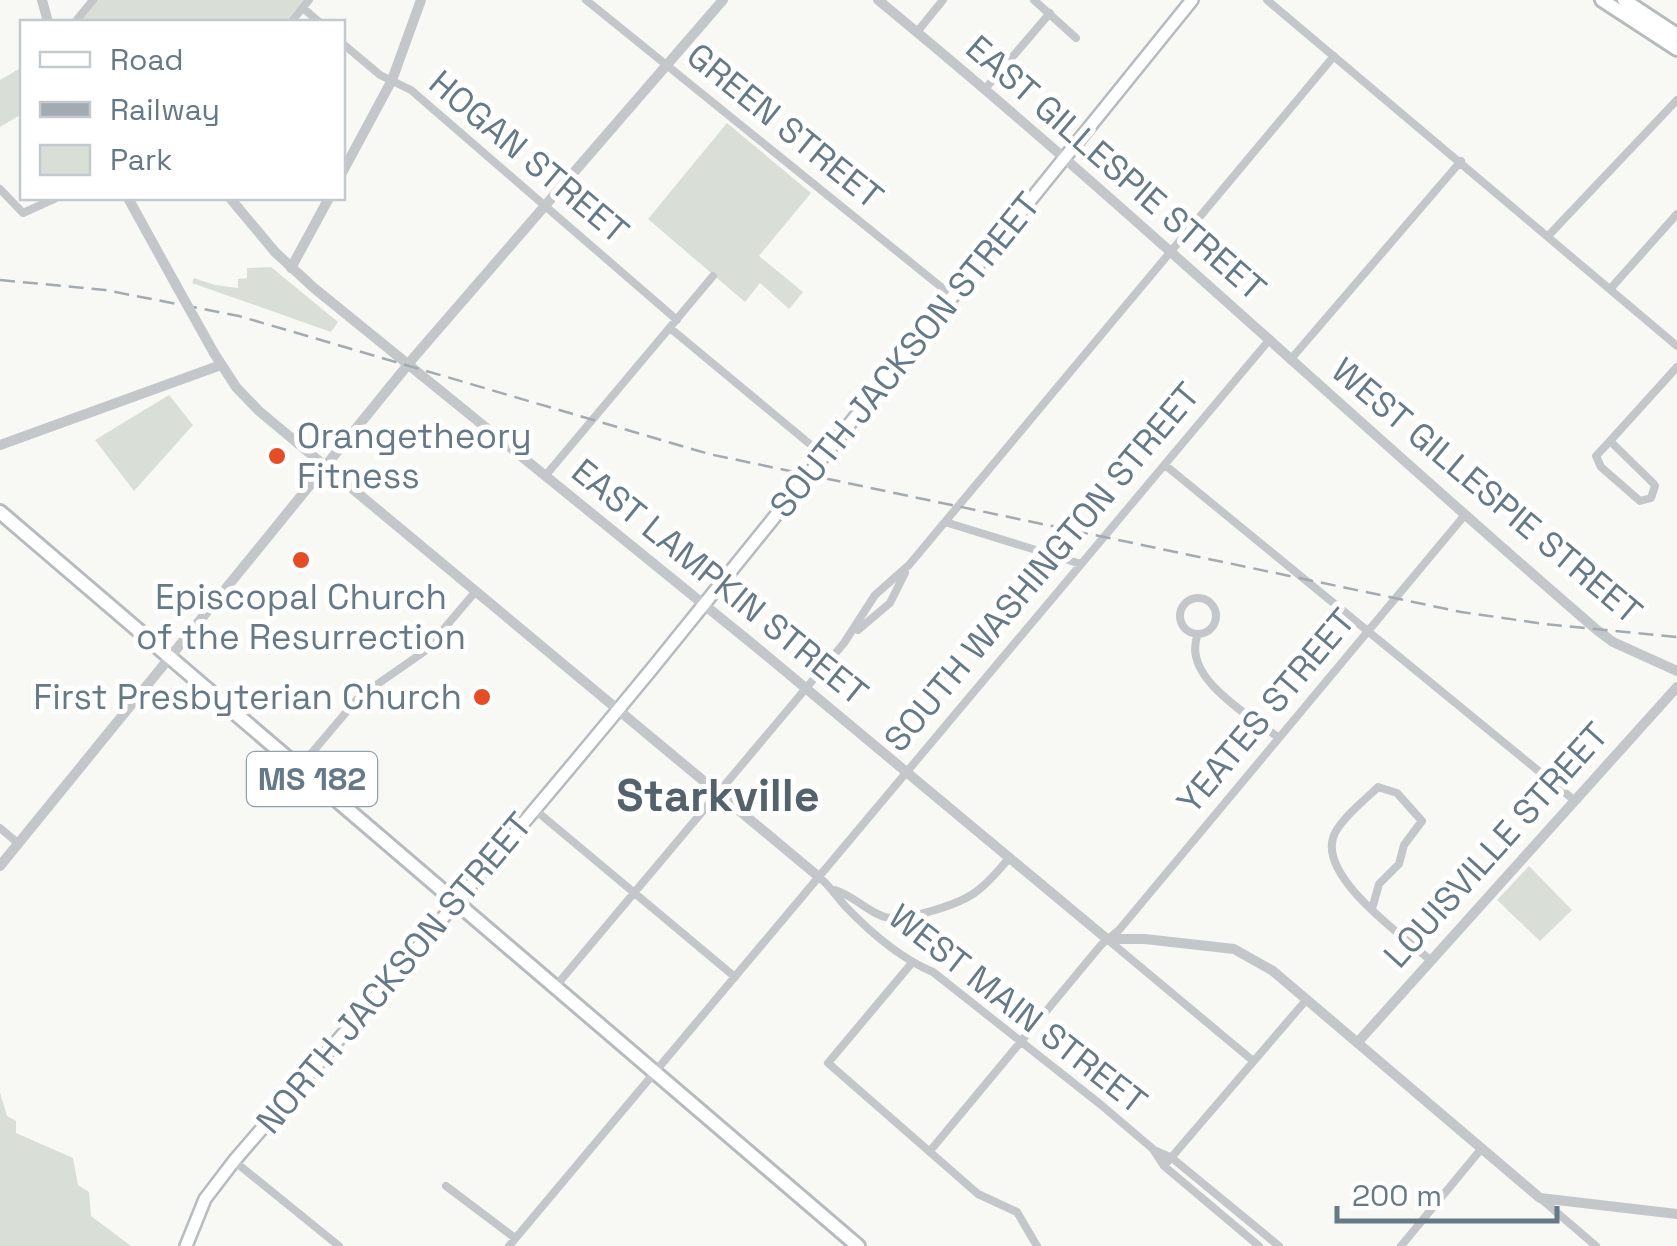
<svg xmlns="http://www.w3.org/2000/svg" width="1677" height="1246" viewBox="0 0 1677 1246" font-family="'Space Grotesk',sans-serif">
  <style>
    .green { fill: #d9dfd6 }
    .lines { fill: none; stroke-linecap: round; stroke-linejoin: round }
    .secondary-casing { stroke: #b5bbbf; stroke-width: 16 }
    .primary-casing { stroke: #b6bbbe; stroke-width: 18 }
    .minor { stroke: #c3c7ca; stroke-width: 8 }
    .tertiary { stroke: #c3c7ca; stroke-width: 10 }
    .secondary { stroke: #fff; stroke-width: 11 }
    .primary { stroke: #fff; stroke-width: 12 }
    .rail { stroke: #a3abb0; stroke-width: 2.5; stroke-dasharray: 15 8; stroke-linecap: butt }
    .tertiary-bridge { stroke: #c3c7ca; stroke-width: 10 }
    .poi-dot { fill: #e54d27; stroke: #fff; stroke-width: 4 }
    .labels { text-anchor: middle; stroke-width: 10; stroke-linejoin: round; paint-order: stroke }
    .shield { fill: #fff; stroke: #94a1aa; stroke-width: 2.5 }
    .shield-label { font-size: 32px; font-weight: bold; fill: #667986 }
    .street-label { font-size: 35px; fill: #667986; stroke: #fff }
    .poi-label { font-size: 35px; fill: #667986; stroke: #fff; text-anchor: start }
    .district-label { font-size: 45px; font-weight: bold; fill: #54626b; stroke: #fff }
  </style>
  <rect width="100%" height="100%" fill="#f8f8f5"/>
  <path class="green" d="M97,0H304L285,22H78Z
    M22,67V114L0,127V80Z
    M727,123L811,193L759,256L803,292L789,309L760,283L745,302L648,219Z
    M271,267L338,322L331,332L192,283L194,278L215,285L238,288V279L247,278V268Z
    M169,395L193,425L134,491L95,440Z
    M1529,866L1572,910L1540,941L1497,900Z
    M0,1093L7,1116L16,1121V1133L73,1158L78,1185L89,1192L91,1216L131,1246H0Z"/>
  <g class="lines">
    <g class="secondary-casing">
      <path id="secondary" d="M186,1246L205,1199L234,1161C376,996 518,832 655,665C836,444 1012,220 1192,0"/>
    </g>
    <g class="primary-casing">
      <path id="primary" d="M1602,0L1677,49
        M1624,0L1677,35
        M0,512L858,1246"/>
    </g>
    <path class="minor" d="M586,0L951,295
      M1034,0L1076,38
      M1267,0L1677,346
      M303,8L319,22
      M75,22L93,0
      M291,22L309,0
      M917,32L943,0
      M342,43L380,75L411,90L677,320
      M985,89L1050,13
      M0,189L23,213L56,198
      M1549,235L1677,100
      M1611,288L1677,214
      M670,328L823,455
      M1291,359L1461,161
      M1610,441L1653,483L1655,486L1651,498L1640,501L1601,467L1596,456Z
      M1610,441L1677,367
      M1165,465L1574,800
      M546,475L713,276
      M945,522L1081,564
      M1180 616a18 18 0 1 1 36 0a18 18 0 1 1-36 0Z
      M858,630L890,603L905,573
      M1198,634C1180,677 1249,715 1279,738
      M299,768L359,697L425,651L476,591
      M534,809L735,977
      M0,828L19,844
      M819,877C830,886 836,896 845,906C870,932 899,958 933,972L1100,1104L1153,1149L1164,1166L1259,1246
      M835,890C855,896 869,914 889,918C902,920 916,915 928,912C971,900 981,892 1010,857
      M1372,909L1379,884L1399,864L1404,845L1422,821L1397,793L1378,787C1365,800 1344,816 1335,833C1314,874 1402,935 1429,959
      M1107,939L1252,1060
      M911,964L828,1063L978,1194L1017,1212L1037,1246
      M555,987L844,643L875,595L909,565L1334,56
      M930,1151L1101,945L1119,930L1464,516
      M1156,1151L1172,1158L1279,1246
      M234,1161L339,1246
      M1164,1166L1307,999
      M446,1186L515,1238
      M1540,1198L1596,1246
      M509,1246L1270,339
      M1401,1246L1482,1148"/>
    <path class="tertiary" d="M42,0L48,22
      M878,0C1124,202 1355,422 1597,630L1613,642L1677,671
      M342,173L392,80L421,0
      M128,198L176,285
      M230,198L275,252L314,288L755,646L1107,939H1145L1234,949L1273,971L1540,1198L1677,1214
      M291,268L329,198
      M214,353L236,387L259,411L819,877
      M0,445L221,365
      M0,866L415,356L723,0
      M1358,1042L1677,687"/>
    <use href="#secondary" class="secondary"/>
    <use href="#primary" class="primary"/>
    <path class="rail" d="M0,280L105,290L239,316L709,454L1461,612L1545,624L1677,637"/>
    <path class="tertiary-bridge" d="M176,285L214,353"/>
  </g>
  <g class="poi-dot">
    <circle cx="277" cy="456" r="10"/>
    <circle cx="301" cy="560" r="10"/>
    <circle cx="482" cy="697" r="10"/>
  </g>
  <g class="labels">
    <rect class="shield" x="247" y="752" width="130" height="54" rx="8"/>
    <g class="shield-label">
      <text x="312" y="790">MS 182</text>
    </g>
    <g class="street-label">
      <text transform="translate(785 126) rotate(39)" y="12">GREEN STREET</text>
      <text transform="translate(529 157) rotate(40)" y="12">HOGAN STREET</text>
      <text transform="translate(1116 168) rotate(41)" y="12">EAST GILLESPIE STREET</text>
      <text transform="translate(905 355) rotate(-51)" y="12">SOUTH JACKSON STREET</text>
      <text transform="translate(1487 491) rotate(40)" y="12">WEST GILLESPIE STREET</text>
      <text transform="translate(1042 567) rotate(-50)" y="12">SOUTH WASHINGTON STREET</text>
      <text transform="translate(720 582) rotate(39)" y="12">EAST LAMPKIN STREET</text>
      <text transform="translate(1266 711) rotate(-50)" y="12">YEATES STREET</text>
      <text transform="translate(1496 845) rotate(-48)" y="12">LOUISVILLE STREET</text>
      <text transform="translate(394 973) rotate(-50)" y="12">NORTH JACKSON STREET</text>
      <text transform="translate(1018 1009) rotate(38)" y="12">WEST MAIN STREET</text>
    </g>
    <g class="poi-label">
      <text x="297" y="448">Orangetheory<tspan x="297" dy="40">Fitness</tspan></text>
      <text x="301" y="609" text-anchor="middle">Episcopal Church<tspan x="301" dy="40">of the Resurrection</tspan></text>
      <text x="462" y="709" text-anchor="end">First Presbyterian Church</text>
    </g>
    <g class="district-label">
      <text x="718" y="811">Starkville</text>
    </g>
  </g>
  <rect x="20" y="20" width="325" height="180" fill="#ffffff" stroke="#c2c9cf" stroke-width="2.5"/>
  <rect x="40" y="52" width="50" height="15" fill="#ffffff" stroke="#c2c9cf" stroke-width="2.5"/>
  <text x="110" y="70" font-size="30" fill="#667986">Road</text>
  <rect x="40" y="102" width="50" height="15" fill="#a3abb0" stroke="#c2c9cf" stroke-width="2.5"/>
  <text x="110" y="120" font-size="30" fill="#667986">Railway</text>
  <rect x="40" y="145" width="50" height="30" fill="#d9dfd6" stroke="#c2c9cf" stroke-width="2.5"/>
  <text x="110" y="170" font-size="30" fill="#667986">Park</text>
  <path d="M1337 1206v15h220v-15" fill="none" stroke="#667986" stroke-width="5"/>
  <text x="1352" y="1206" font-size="30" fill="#667986" stroke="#ffffff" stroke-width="8" paint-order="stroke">200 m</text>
</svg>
